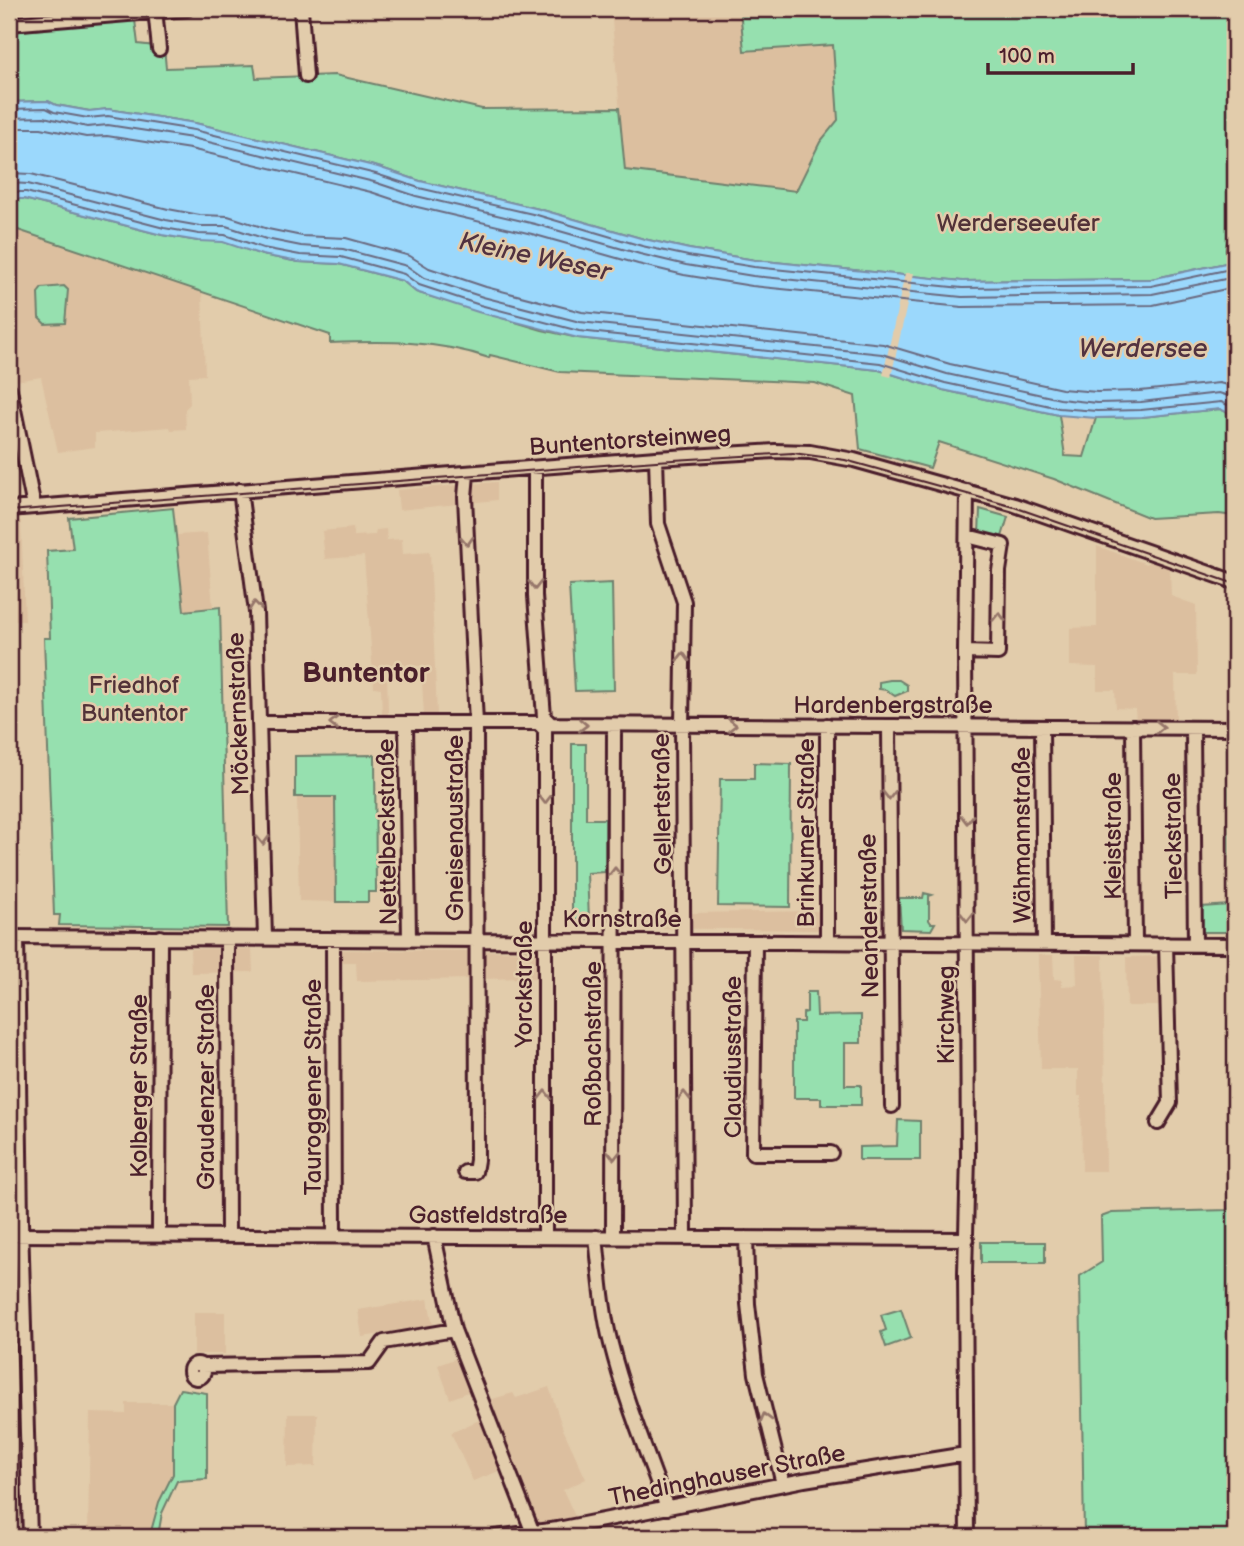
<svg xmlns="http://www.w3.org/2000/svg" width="1244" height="1546" viewBox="0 0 1244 1546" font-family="'Balsamiq Sans',sans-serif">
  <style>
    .built { fill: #dcbf9f }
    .green { fill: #96e0af; stroke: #70806d; stroke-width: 2 }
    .water { fill: #9bd8fc; stroke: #7b8ea8; stroke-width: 2 }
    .pier { fill: #e2ccab }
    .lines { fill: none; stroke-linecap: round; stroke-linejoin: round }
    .shore { stroke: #6a697f; stroke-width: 2 }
    .minor-casing { stroke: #4a1f2b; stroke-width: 18 }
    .minor { stroke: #e2ccab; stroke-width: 12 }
    .tram { stroke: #4a1f2b; stroke-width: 2 }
    .oneway { stroke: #96766b }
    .labels { text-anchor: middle; stroke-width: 5; stroke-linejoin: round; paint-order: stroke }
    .park-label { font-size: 24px; fill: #523238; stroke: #e2ccab }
    .street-label { font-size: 24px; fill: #4a1f2b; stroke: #e2ccab }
    .water-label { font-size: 26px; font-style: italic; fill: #523240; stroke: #e2ccab }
    .quarter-label { font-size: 28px; font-weight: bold; fill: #4a1f2b; stroke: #e2ccab }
  </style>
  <rect width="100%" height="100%" fill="#e2ccab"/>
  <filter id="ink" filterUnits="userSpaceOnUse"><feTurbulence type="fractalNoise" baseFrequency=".0143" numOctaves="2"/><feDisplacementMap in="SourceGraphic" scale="14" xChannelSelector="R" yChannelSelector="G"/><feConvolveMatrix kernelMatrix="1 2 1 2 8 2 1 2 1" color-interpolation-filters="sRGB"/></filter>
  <g filter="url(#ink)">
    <path class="built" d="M611,9H740L744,51L833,45L838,120L820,142L797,191L625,170Z
      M9,230H18L202,292L205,375L189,376L190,404L185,409L186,429L171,430L170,427L97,433H95V447L58,452L41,377L9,382Z
      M497,482V500L399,510L397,490Z
      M9,521H21L25,621H9Z
      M353,528L354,536L375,535L376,530L386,529L387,540L402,539L403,554L430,552L437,715H424L421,666H387L388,715H382L381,688L374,687L364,556L325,559L322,531Z
      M207,533L213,608L184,611L177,535Z
      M1097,546L1147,564L1149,561L1170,568L1171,596L1196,605L1197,675H1175L1176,723L1136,722L1135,709L1116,708L1115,690H1097V667L1070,666V628L1097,627Z
      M336,796V902L299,901L297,797Z
      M818,911L819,930L625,928V914Z
      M190,949H252L253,972L191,973Z
      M339,950L536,951L537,978L357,981L356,962H339Z
      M1038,955H1053L1054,979L1062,980V986L1077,985L1076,955H1103L1106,1171H1082L1081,1096H1078V1069H1041Z
      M1162,956L1163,1006H1127L1126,957Z
      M428,1299L433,1326L362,1337L358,1310Z
      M194,1312H225V1354H194Z
      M465,1355L483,1402L513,1393L516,1398L549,1387L563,1429L586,1479L563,1490L578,1523L527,1531L502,1470L473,1481L451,1433L479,1420L468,1392L450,1399L438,1365Z
      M126,1403H173V1474L159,1502L150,1535H88L90,1413L126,1414Z
      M288,1414H317L316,1466L287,1467Z"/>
    <path class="green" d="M740,9H1235V261L1151,279L962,281L755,260L689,249L644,239L539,209L420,181L378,167L195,123L108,109L90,111L56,105L48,101L9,102V32L135,20L138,44L164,47L166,68L254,65L256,78L335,75L482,109L619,108L625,170L796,191L820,142L838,120L833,45L744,51Z
      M9,199H24L162,235L198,241H223L262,255L299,262L339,264L403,281L416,292L542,330L578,338L879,370L943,390L1059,415L1065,456L1084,457L1096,418L1142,417L1220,409L1235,416L1230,435H1235V516L1219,514L1150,518L1054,479L939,442L930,468L860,449L855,396L815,383L560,372L490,355L489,358C438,340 384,341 330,343V335L18,230H9Z
      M64,286L68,290L65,323L45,324L39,318L38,293L42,288Z
      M173,508L184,611L220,607L228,927L59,925L60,915H54L44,638H50L47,551L73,549L69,518Z
      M980,509L1008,517L1001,540L979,535Z
      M612,583L614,690L575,691L569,585Z
      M890,680H899L907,685V691L895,696L886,690L879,689V682Z
      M1227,737H1235V932H1202L1201,907L1230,905Z
      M572,744H586V819H605V872L587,873L589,919H572Z
      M375,755L376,892H368V902H336L335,797H295V756Z
      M754,763L791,764L790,907L718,906L720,779H754Z
      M924,893L932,895L929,896V920L931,923H935L931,930L901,929L899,898H923Z
      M807,992H816L817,1016L861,1015V1043H845V1085H861V1105H821V1098H794V1022H803V1013L807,1012Z
      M1228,1018H1235V1537H1084L1080,1276L1102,1262L1101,1217L1112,1213L1228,1210Z
      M898,1120L920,1121V1160H859V1147L897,1146Z
      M981,1242H1045V1263H981Z
      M901,1309L911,1338L886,1347L881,1332L886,1330L881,1315Z
      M180,1389L207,1393V1479L177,1481L162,1513L158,1536L150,1535L159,1502L173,1474V1403Z"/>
    <path class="water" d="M48,101L56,105L89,111L108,109L195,123L378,167L420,181L539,209L644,239L689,249L755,260L962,281L1151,279L1235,261V416L1220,409L1142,417L1096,418L1059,415L943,390L879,370L578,338L478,312L416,292L403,281L339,264L299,262L262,255L223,242L198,241L162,235L24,199H9V102Z"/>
    <path class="pier" d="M905,273H914L891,377L883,375Z"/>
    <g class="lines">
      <path class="shore" d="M9,109L46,108L54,112L88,118L108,116L194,130L376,174L419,188L537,215L642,246L688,256L754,267L962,288L1151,286L1235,268
        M9,118L44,117L87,127L108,125L192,138L374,182L416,196L535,224L640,254L686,265L753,276L962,297L1152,294L1235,277
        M9,128H41L86,137L107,136L190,149L371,192L413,206L532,234L638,264L684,275L752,286L962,307L1153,305L1235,287
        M9,173L31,174L168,209L200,215L228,216L268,229L302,236L346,238L410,256L429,268L486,287L582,312L883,344L950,364L1062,389L1097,392L1140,391L1219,383L1235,387
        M9,183L28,184L166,220L200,226H226L266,239L301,246L343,249L407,266L424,278L483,297L580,322L882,354L947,374L1060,399L1097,403L1141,402L1219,393L1235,398
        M9,192H26L164,228L199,234L225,235L263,248L300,255L341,257L404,274L419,285L480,305L579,331L880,363L945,383L1059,408L1097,411L1141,410L1221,402L1235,408"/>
      <g class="minor-casing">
        <path id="minor" d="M155,9L159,49
          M301,9L306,76
          M9,24L187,9
          M1234,250L1235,245
          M10,390L34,507
          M656,458L658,524L684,602L682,725L685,1238
          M535,468V596L544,717L551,724L1235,728
          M240,490L256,612L265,938
          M9,509L656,458L775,451L810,452L854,460L1015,505L1235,582
          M965,652L998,653L999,571L1003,545L967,536
          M260,723H538L545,730V1237
          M406,724L409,939
          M827,725V942
          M889,727L892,1106
          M1042,727L1044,943
          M1133,727L1135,944
          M1193,728L1195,944
          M9,937L1235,945
          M17,937L21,1222L30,1537
          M227,938L228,1236
          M333,939L334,1236
          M755,942L753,1153H831
          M1158,1123L1170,1103L1166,944
          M465,1172H475L477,1160L476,723L465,497L467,474
          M9,1235L967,1239
          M159,1236L160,937
          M434,1236L454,1330L533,1533
          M596,1237C600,1273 602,1309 611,1344C625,1400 647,1453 667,1508
          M613,1237L614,725
          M746,1238L748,1304L756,1374L783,1484
          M190 1371a7 7 0 1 1 14 0a7 7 0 1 1-14 0Z
          M202,1366L369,1363L384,1342L454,1330
          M495,1537L558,1529L804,1480L966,1454
          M967,1537L965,1273L968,1156L965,652L967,491"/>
      </g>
      <use href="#minor" class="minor"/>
      <path class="tram" d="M9,511L656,461L793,453L845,460L1014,507L1235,584"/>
    </g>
    <defs><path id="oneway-chevron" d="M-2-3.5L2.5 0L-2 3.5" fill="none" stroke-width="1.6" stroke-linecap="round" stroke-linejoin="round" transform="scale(1.75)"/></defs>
    <g class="oneway">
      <use href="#oneway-chevron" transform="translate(467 541) rotate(87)"/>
      <use href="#oneway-chevron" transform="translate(535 585) rotate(90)"/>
      <use href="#oneway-chevron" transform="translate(255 606) rotate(-96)"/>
      <use href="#oneway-chevron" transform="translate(999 617) rotate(-89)"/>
      <use href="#oneway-chevron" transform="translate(683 657) rotate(-89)"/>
      <use href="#oneway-chevron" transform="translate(334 723) rotate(-180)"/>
      <use href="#oneway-chevron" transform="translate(583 725) rotate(1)"/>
      <use href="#oneway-chevron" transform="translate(732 725)"/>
      <use href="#oneway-chevron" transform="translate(1160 727)"/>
      <use href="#oneway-chevron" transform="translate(889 795) rotate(90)"/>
      <use href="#oneway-chevron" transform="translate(545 799) rotate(90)"/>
      <use href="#oneway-chevron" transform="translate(967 819) rotate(90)"/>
      <use href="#oneway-chevron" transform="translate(263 840) rotate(89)"/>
      <use href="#oneway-chevron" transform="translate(615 872) rotate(-90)"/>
      <use href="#oneway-chevron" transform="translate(967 917) rotate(90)"/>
      <use href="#oneway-chevron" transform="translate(545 1095) rotate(-90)"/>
      <use href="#oneway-chevron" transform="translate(684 1096) rotate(-90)"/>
      <use href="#oneway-chevron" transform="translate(614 1155) rotate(90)"/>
      <use href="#oneway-chevron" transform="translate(765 1418) rotate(-105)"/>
    </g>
  </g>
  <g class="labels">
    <g class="park-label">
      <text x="1018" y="231">Werderseeufer</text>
      <text x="134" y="693">Friedhof<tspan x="134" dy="28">Buntentor</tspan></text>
    </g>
    <g class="street-label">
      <text transform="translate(630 440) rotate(-4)" y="8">Buntentorsteinweg</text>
      <text x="893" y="713">Hardenbergstraße</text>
      <text transform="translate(238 714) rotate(-92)" y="8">Möckernstraße</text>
      <text transform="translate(662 804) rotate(-91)" y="8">Gellertstraße</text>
      <text transform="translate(455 828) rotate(-90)" y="8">Gneisenaustraße</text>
      <text transform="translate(387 832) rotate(-91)" y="8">Nettelbeckstraße</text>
      <text transform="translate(806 833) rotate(-90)" y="8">Brinkumer Straße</text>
      <text transform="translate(1022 835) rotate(-90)" y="8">Wähmannstraße</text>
      <text transform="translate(1113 836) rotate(-90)" y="8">Kleiststraße</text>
      <text transform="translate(1173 836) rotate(-91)" y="8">Tieckstraße</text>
      <text transform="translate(869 916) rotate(-91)" y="8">Neanderstraße</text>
      <text x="622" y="927">Kornstraße</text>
      <text transform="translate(524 984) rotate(-90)" y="8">Yorckstraße</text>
      <text transform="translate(946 1015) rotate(-90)" y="8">Kirchweg</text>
      <text transform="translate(593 1044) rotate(-90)" y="8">Roßbachstraße</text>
      <text transform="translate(733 1057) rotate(-90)" y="8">Claudiusstraße</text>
      <text transform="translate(139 1086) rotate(-90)" y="8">Kolberger Straße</text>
      <text transform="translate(206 1087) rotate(-90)" y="8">Graudenzer Straße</text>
      <text transform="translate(313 1087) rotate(-90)" y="8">Tauroggener Straße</text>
      <text x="488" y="1223">Gastfeldstraße</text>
      <text transform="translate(727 1475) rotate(-11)" y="8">Thedinghauser Straße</text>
    </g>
    <g class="water-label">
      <text transform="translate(535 256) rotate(12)" y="9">Kleine Weser</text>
      <text x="1143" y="357">Werdersee</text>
    </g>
    <g class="quarter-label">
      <text x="366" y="682">Buntentor</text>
    </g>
  </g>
  <rect width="1244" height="1546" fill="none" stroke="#e2ccab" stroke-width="35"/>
  <rect x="18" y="18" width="1209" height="1511" fill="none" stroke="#4a1f2b" stroke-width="2.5" filter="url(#ink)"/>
  <path d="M988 63v10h145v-10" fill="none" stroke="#4a1f2b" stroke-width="3.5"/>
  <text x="999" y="63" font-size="21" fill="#4a1f2b" stroke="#e2ccab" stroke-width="5" paint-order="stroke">100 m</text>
</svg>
